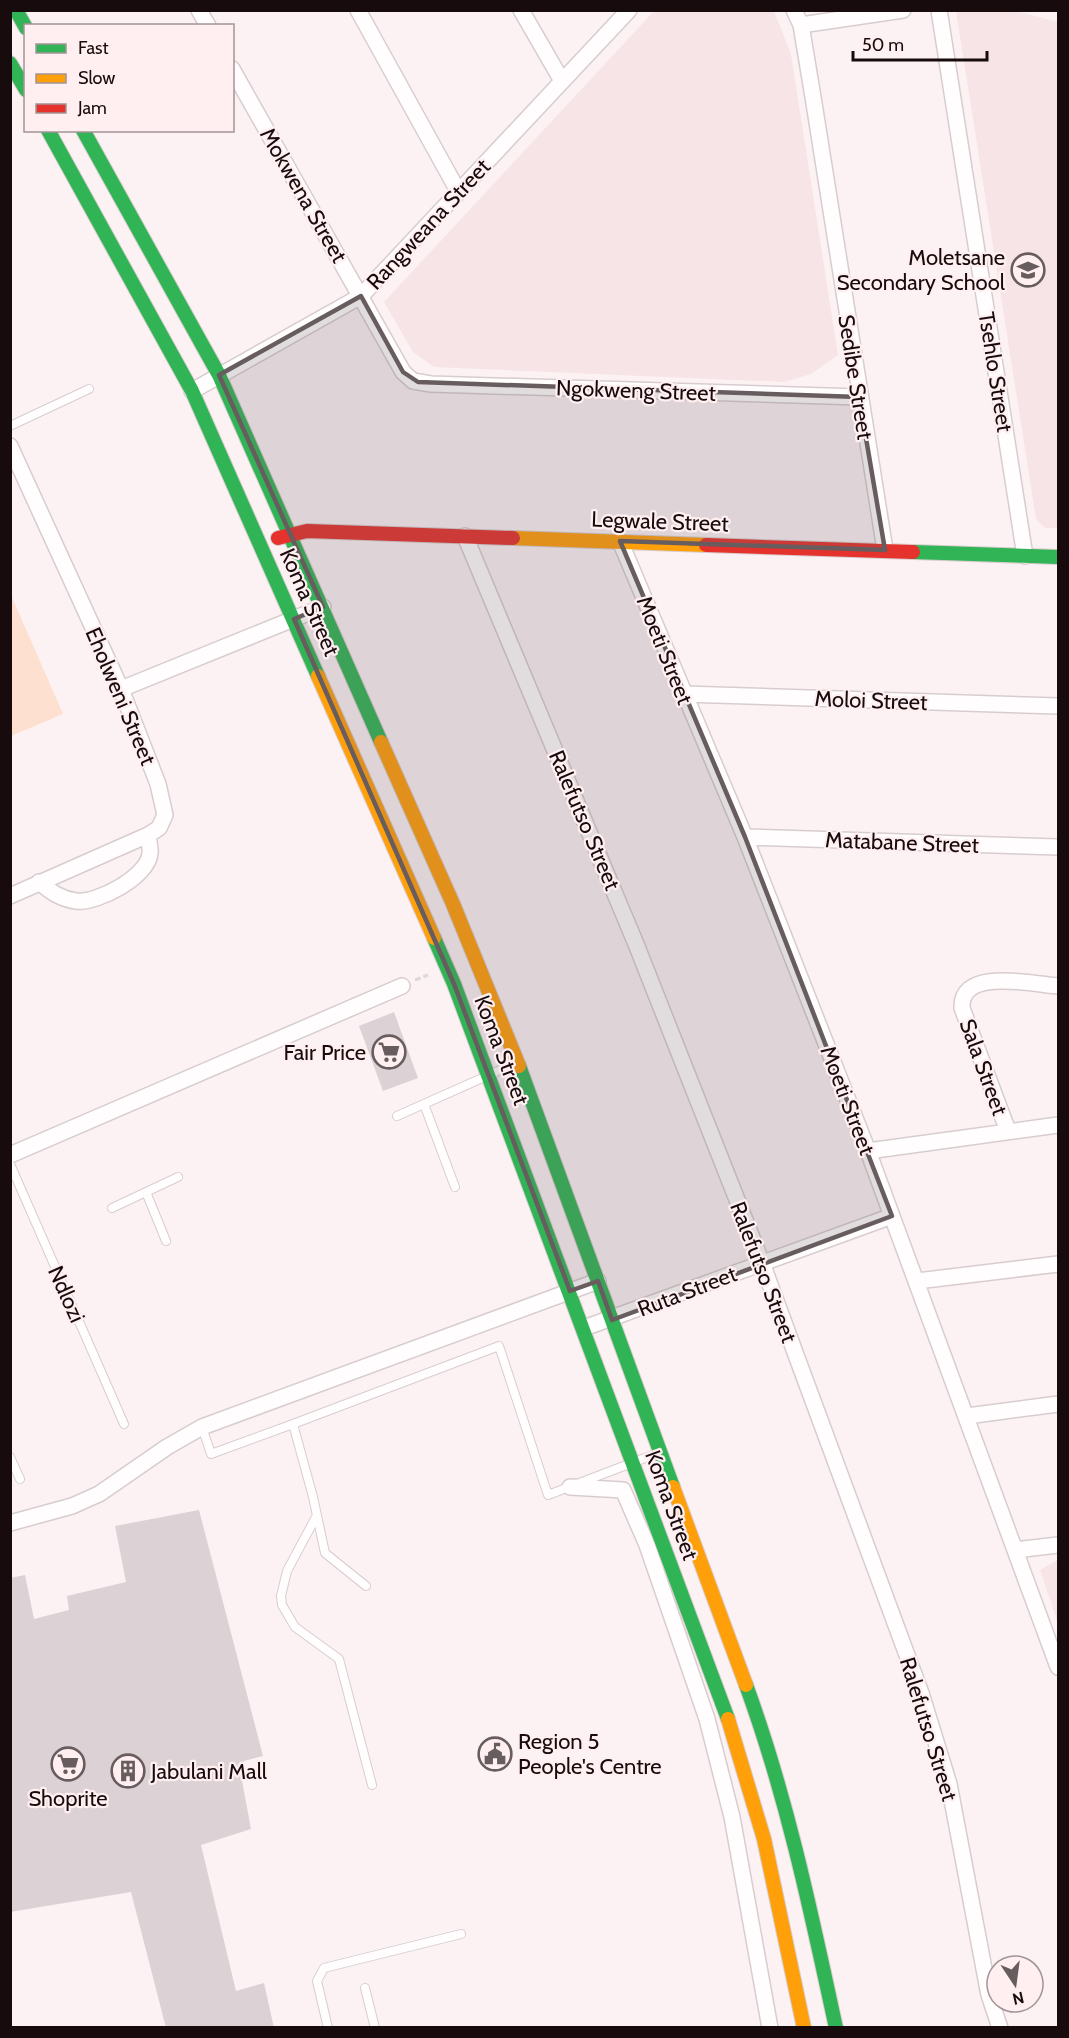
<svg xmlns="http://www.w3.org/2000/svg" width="1069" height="2038" viewBox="0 0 1069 2038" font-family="Cabin,sans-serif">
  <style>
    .built { fill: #f7e4e7 }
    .green { fill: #fde0cf }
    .building { fill: #dcd1d5 }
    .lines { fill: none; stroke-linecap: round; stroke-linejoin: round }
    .lane-casing { stroke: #d8cdce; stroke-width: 10 }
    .street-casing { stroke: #d8cdce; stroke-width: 18 }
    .fast-casing { stroke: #d8cdce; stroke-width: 16 }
    .slow-casing { stroke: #d8cdce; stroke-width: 16 }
    .jam-casing { stroke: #d8cdce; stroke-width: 16 }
    .path { stroke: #dcd8d9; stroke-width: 3; stroke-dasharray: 6 3; stroke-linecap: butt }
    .lane { stroke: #fffdfd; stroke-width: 8 }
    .street { stroke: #fffdfd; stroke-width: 15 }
    .fast { stroke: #30b455; stroke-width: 14 }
    .slow { stroke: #ff9f0a; stroke-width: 14 }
    .jam { stroke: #e5322d; stroke-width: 14 }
    .marked { fill: #675c5e; fill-opacity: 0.2; stroke: #675c5e; stroke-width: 4.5; stroke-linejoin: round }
    .labels { text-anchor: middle; stroke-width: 4.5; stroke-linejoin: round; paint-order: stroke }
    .street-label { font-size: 22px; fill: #170b0d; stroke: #ffeff1 }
    .poi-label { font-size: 22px; fill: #170b0d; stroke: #ffeff1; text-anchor: end }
  </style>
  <rect width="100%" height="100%" fill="#fcf2f4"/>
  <path class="built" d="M654,11H774L791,54L838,355L811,374L784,382L434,367L413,352L384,302Z
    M956,11H1016L1058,22V528H1045L1036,519Z
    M1058,1560V1623L1040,1570Z"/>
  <path class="green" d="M11,595L63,714L11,736H10Z"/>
  <path class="building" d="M394,1012L418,1078L383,1091L359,1026Z
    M199,1510L263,1756L244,1761L248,1780L242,1781L251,1829L201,1845L236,1991L264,1983L274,2028H166L131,1892L10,1912V1578L25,1575L34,1619L69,1610L67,1596L126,1582L115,1526Z"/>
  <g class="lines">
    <g class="lane-casing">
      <path id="lane" d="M10,426L89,389
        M424,1104L455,1187
        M397,1116L516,1063
        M10,1164L124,1424
        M146,1192L166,1241
        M112,1208L178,1177
        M202,1427L211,1454L293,1424
        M10,1457L20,1479
        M317,1515L287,1571L281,1596L282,1605L295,1627L339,1659L372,1785
        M366,1586L325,1553L313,1497L293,1424L499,1346L548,1495L658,1453
        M365,1988L375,2028
        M328,2028L317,1981L324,1968L461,1934"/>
    </g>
    <g class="street-casing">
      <path id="street" d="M199,10L208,26
        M358,10L458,191
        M521,10L562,81
        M794,10L801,25L813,97L885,550
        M939,10L1025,556
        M801,25L903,10
        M232,69L403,372L413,381L431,384L859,397
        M192,391L361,296L629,10
        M10,446L121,689L158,784L165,815L159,828L148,835L10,896
        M465,536L636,944L762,1263L921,1693L949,1784L989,1995L1000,2028
        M620,541L745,837L868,1151L1058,1667
        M121,689L323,607
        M683,694L1058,706
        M745,837L1058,847
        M39,882C51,892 61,899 76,901C97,904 149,876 150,853C151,848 148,840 148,835
        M1008,1131L962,1008C960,967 1032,984 1058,986
        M868,1151L1058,1125
        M10,1155L402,986
        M917,1281L1058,1264
        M584,1328L892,1216
        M967,1416L1058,1404
        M570,1487L623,1490L647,1545L707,1719L732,1817L770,2028
        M10,1523L72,1506L99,1494L167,1447L202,1427L598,1281
        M1015,1550L1058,1545"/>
    </g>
    <g class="fast-casing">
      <path id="fast" d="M16,10L26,28
        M10,63L26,90
        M48,130L192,391L318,676
        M83,130L219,375L381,742
        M913,552L1058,557
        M434,938L454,984L728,1719
        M519,1066L673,1487
        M746,1685C787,1797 811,1912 836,2028"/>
    </g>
    <g class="slow-casing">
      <path id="slow" d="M513,538L706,545
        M318,676L434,938
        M381,742L453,904L519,1066
        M673,1487L746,1685
        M728,1719L764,1839L804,2028"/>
    </g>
    <g class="jam-casing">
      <path id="jam" d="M278,538L307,531L513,538
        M706,545L913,552"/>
    </g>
    <path class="path" d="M415,980L428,975"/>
    <use href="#lane" class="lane"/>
    <use href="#street" class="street"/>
    <use href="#fast" class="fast"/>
    <use href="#slow" class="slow"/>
    <use href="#jam" class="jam"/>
  </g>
  <path class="marked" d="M361,296L403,372L418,382L859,397L885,550L620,541L745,837L892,1216L612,1320L598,1281L570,1291L454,984L294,619L323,607L219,375Z"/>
  <defs>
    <g id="school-ring" transform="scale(1.725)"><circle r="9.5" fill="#ffeff1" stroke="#675c5e" stroke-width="1.5"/><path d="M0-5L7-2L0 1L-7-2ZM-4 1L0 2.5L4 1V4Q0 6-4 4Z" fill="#675c5e"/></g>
    <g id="supermarket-ring" transform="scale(1.725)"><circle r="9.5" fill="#ffeff1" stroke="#675c5e" stroke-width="1.5"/><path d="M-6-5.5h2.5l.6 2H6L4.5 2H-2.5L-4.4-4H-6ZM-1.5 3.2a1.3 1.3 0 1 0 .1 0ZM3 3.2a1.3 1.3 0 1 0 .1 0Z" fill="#675c5e"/></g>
    <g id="civic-ring" transform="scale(1.725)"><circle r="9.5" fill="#ffeff1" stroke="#675c5e" stroke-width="1.5"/><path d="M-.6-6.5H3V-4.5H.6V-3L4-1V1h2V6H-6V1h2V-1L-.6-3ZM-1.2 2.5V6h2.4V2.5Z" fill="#675c5e"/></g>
    <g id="building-ring" transform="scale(1.725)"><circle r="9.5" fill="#ffeff1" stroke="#675c5e" stroke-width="1.5"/><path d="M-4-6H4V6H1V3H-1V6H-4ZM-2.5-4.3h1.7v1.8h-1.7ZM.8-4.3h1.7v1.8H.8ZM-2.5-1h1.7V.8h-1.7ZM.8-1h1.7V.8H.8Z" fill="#675c5e"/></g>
  </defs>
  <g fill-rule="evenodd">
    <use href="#school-ring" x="1028" y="270"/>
    <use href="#supermarket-ring" x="389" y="1052"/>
    <use href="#civic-ring" x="495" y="1754"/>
    <use href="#supermarket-ring" x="68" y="1764"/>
    <use href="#building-ring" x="128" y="1771"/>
  </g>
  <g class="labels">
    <g class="street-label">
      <text transform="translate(304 195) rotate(60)" y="8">Mokwena Street</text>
      <text transform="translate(428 224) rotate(-47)" y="8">Rangweana Street</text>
      <text transform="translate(996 372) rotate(81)" y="8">Tsehlo Street</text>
      <text transform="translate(856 377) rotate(81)" y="8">Sedibe Street</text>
      <text transform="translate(636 390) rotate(2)" y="8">Ngokweng Street</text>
      <text transform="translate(660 521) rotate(2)" y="8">Legwale Street</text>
      <text transform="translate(310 602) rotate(66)" y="8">Koma Street</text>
      <text transform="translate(665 650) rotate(68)" y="8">Moeti Street</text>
      <text transform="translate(121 696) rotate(67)" y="8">Eholweni Street</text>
      <text transform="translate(871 700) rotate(2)" y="8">Moloi Street</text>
      <text transform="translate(585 820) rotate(67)" y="8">Ralefutso Street</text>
      <text transform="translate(902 842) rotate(2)" y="8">Matabane Street</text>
      <text transform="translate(502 1050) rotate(69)" y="8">Koma Street</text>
      <text transform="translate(984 1067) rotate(70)" y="8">Sala Street</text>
      <text transform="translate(848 1100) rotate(69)" y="8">Moeti Street</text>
      <text transform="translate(764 1272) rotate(69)" y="8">Ralefutso Street</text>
      <text transform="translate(687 1291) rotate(-21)" y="8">Ruta Street</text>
      <text transform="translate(67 1294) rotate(66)" y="8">Ndlozi</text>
      <text transform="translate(672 1505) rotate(70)" y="8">Koma Street</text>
      <text transform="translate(929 1729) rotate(73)" y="8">Ralefutso Street</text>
    </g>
    <g class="poi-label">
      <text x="1005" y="265">Moletsane<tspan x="1005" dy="25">Secondary School</tspan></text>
      <text x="366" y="1060">Fair Price</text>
      <text x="518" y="1749" text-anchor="start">Region 5<tspan x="518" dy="25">People's Centre</tspan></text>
      <text x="151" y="1779" text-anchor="start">Jabulani Mall</text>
      <text x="68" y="1806" text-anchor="middle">Shoprite</text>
    </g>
  </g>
  <rect width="1069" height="2038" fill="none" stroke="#170b0d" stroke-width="24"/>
  <rect x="24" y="24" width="210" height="108" fill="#ffeff1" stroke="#a29496" stroke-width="1.5"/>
  <rect x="36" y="44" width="30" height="9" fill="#30b455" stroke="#a29496" stroke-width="1.5"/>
  <text x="78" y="54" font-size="18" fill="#170b0d">Fast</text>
  <rect x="36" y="74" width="30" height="9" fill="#ff9f0a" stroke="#a29496" stroke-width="1.5"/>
  <text x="78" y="84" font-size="18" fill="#170b0d">Slow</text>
  <rect x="36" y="104" width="30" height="9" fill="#e5322d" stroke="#a29496" stroke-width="1.5"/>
  <text x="78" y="114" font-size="18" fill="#170b0d">Jam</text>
  <g transform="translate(1015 1984) rotate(167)"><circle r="28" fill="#ffeff1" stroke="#a29496" stroke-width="1.5"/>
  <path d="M0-4.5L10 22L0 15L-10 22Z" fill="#675c5e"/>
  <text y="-9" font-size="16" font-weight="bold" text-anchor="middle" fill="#170b0d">N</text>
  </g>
  <path d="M853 51v9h134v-9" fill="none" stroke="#170b0d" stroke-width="3"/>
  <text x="862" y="51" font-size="18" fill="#170b0d" stroke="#ffeff1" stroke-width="4.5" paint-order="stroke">50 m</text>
</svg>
